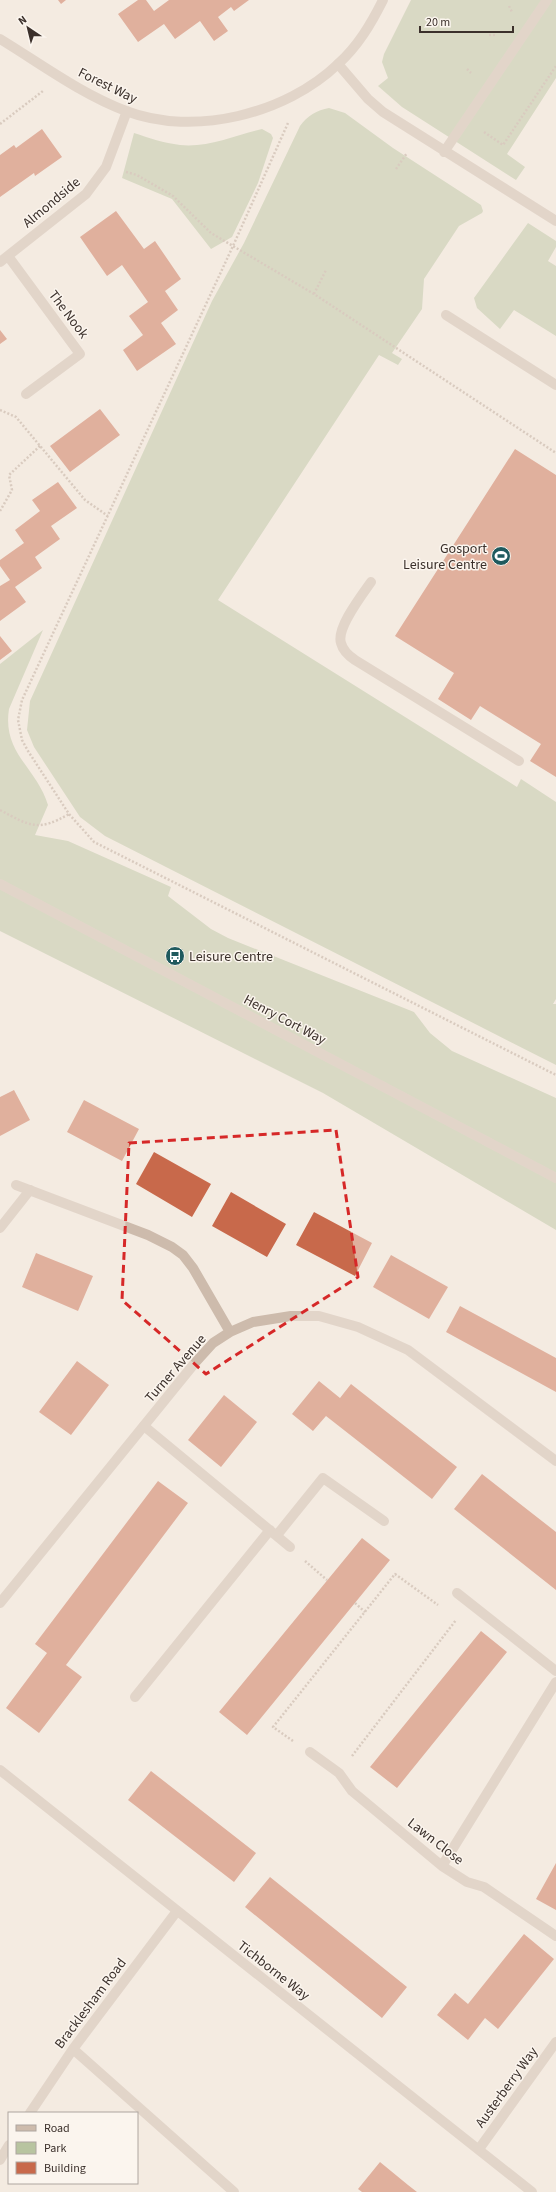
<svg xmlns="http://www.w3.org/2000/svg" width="556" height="2192" viewBox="0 0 556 2192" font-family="'Source Sans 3',sans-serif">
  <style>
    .green { fill: #b8c4a0 }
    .building { fill: #c8694b }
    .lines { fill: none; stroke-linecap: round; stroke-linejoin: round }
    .path { stroke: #b9a596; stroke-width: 2.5; stroke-dasharray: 2 2; stroke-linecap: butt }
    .service { stroke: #cdbbac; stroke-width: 10 }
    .minor { stroke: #cdbbac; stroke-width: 10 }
    .tertiary { stroke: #cdbbac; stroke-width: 10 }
    .marked { fill: none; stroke: #d62828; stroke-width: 3; stroke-dasharray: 8 5; stroke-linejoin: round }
    .labels { text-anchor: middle; stroke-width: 3; stroke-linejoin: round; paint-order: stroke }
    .street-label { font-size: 14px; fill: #3b302b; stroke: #fbf5ee }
    .poi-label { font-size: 14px; fill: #3b302b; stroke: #fbf5ee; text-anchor: end }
  </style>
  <rect width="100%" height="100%" fill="#f4ebe1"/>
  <path class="green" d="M411,0H556V78L507,154L525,167L516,180L402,107L378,86L388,78L382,62L384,54Z
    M329,108L345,113L393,148L481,205L483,211L482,213L459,226L424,279L422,309L392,353L402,359L398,365L379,355L218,600L517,787L521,779L556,802V999L553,1004H556V1065L105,836L80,817L34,747L27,730L30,701L212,301L244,243L300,126C307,116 317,110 329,108Z
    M262,129L271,134L273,138L258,183L232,237L211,249L172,199L122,178L134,133C149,138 164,143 180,145C208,148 235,135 262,129Z
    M528,223L556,241V247L548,261L556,266V336L514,310L500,329L477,308L474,298Z
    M43,630L9,709C2,753 37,768 48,805L35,835L68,841L171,887L168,896L211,929L228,938L414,1012L430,1033L452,1051L556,1098V1230L323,1093L0,931V664Z"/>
  <path class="building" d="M58,0H66L61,4Z
    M138,0H146L154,11L169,0H249L234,11L231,7L218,17L228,31L214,41L200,21L175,39L164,24L138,42L118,14Z
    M42,129L62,157L35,176L34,173L0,197V155L14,145L16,148Z
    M116,211L144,249L155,241L181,279L165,291L178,310L161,323L176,344L137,371L123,350L143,335L129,316L148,302L122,265L107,276L80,237Z
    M0,330L7,339L0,344Z
    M100,409L120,435L70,472L50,446Z
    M515,449L556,475V777L530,761L541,744L480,706L471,720L438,699L454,673L395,636Z
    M58,482L77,508L51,526L60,539L35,557L42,568L15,587L26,602L0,621V586L10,580L0,566V560L24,543L15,530L40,511L32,500Z
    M0,636L12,651L0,660Z
    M14,1090L30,1120L0,1136V1097Z
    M84,1100L139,1129L122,1161L67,1132Z
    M154,1152L211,1184L192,1217L136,1184Z
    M231,1192L286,1224L267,1257L212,1226Z
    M314,1212L372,1243L355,1276L296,1245Z
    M36,1253L93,1276L78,1311L22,1287Z
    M391,1255L448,1287L429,1319L373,1287Z
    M460,1306L556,1358V1392L446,1332Z
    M77,1361L109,1385L71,1435L39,1412Z
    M319,1381L340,1398L351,1384L457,1467L432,1499L326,1416L313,1431L292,1414Z
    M224,1395L257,1422L221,1467L188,1440Z
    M482,1474L556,1532V1590L454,1509Z
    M158,1481L188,1503L66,1665L82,1677L39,1733L6,1708L47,1653L35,1644Z
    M362,1538L390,1560L247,1735L219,1712Z
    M481,1631L507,1652L397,1788L370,1767Z
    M151,1771L256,1853L234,1882L128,1800Z
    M556,1863V1910L536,1899Z
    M270,1877L407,1987L382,2018L245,1907Z
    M524,1934L554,1959L498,2029L485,2018L468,2040L437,2015L455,1993L468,2004Z
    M380,2162L408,2185L417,2192H362L358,2189Z"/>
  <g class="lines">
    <path class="path" d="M509,6L512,12
      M489,35H496
      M467,69L471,73
      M288,123L233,246L22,700L18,720L22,740L28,751L69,814L94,842L556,1075
      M0,124L43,91
      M484,132L503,145L556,66
      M396,169L407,153
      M126,172L137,175L173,196L211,233L314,294L556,453
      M314,294L326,270
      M0,410L16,417L85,500L108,516
      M0,511L12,490L9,475L41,445
      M0,810C30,826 38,832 69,814
      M305,1561L327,1580
      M355,1603L365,1612
      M293,1741L273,1727L395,1574L438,1605
      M352,1756L456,1620"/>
    <path class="service" d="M338,64L368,99L383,112L556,221
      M444,152L547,0
      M446,315L556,385
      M371,582C362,595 336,628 341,643C343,651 349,656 355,660L519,761
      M0,1228L30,1190
      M144,1426L290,1547
      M277,1535L323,1478L384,1521
      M135,1697L270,1530"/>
    <path class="minor" d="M0,39C41,64 81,94 126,111C194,137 286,114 338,64C358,46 371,24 383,0
      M8,256L80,354L26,394
      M0,262L86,194L106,167L127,111
      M0,884L556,1178
      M16,1185L148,1235L172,1247L183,1255L193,1268L230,1332
      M457,1593L556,1671
      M0,1603L194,1364L213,1343L230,1332L253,1322L291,1316H319L358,1327L408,1350L556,1461
      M310,1752L339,1773L352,1791L442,1866L467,1882L484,1887L556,1936
      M442,1866L556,1682
      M73,2049L234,2192
      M30,2113L73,2049L177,1911
      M479,2149L556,2042
      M0,2160L9,2145"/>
    <path class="tertiary" d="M0,1770L532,2192"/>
  </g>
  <path d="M0 0H556V2192H0ZM336,1130L358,1277L206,1374L122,1300L129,1143Z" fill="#f4ebe1" fill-opacity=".55" fill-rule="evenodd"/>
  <path class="marked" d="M336,1130L358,1277L206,1374L122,1300L129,1143Z"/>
  <defs>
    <g id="stadium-disc" transform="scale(1)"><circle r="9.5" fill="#1f5a5e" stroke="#fbf5ee"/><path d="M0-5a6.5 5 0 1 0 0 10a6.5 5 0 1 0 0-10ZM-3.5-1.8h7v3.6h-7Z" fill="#fff"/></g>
    <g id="bus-disc" transform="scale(1)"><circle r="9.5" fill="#1f5a5e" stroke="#fbf5ee"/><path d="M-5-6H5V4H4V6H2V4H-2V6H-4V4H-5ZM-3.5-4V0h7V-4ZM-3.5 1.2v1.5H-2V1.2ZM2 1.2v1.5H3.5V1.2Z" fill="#fff"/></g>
  </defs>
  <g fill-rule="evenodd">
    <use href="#stadium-disc" x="501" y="556"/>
    <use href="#bus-disc" x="175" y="956"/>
  </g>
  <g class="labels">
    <g class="street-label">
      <text transform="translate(108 85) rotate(26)" y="5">Forest Way</text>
      <text transform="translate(51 202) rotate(-40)" y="5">Almondside</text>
      <text transform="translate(69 314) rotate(53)" y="5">The Nook</text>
      <text transform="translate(285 1019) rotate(28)" y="5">Henry Cort Way</text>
      <text transform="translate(175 1368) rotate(-49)" y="5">Turner Avenue</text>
      <text transform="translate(436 1841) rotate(38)" y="5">Lawn Close</text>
      <text transform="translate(274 1970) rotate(38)" y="5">Tichborne Way</text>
      <text transform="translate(90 2003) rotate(-53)" y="5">Bracklesham Road</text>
      <text transform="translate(506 2087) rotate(-54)" y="5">Austerberry Way</text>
    </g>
    <g class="poi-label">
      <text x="487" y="553">Gosport<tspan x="487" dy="16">Leisure Centre</tspan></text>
      <text x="189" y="961" text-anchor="start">Leisure Centre</text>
    </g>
  </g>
  <rect x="8" y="2112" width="130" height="72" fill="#fbf5ee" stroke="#aea6a0"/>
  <rect x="16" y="2125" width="20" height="6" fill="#cdbbac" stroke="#aea6a0"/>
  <text x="44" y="2132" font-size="12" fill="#3b302b">Road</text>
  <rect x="16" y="2142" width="20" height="12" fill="#b8c4a0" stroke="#aea6a0"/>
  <text x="44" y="2152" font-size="12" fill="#3b302b">Park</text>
  <rect x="16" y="2162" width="20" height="12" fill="#c8694b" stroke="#aea6a0"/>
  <text x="44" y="2172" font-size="12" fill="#3b302b">Building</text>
  <g transform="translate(28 28) rotate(325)" stroke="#fbf5ee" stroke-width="3" paint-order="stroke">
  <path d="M0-3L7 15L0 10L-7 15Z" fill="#3b302b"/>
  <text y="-6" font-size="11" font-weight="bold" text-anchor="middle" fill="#3b302b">N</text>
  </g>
  <path d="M420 26v6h93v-6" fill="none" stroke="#3b302b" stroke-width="2"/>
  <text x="426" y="26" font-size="12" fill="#3b302b" stroke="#fbf5ee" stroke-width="3" paint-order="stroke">20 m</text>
</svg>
